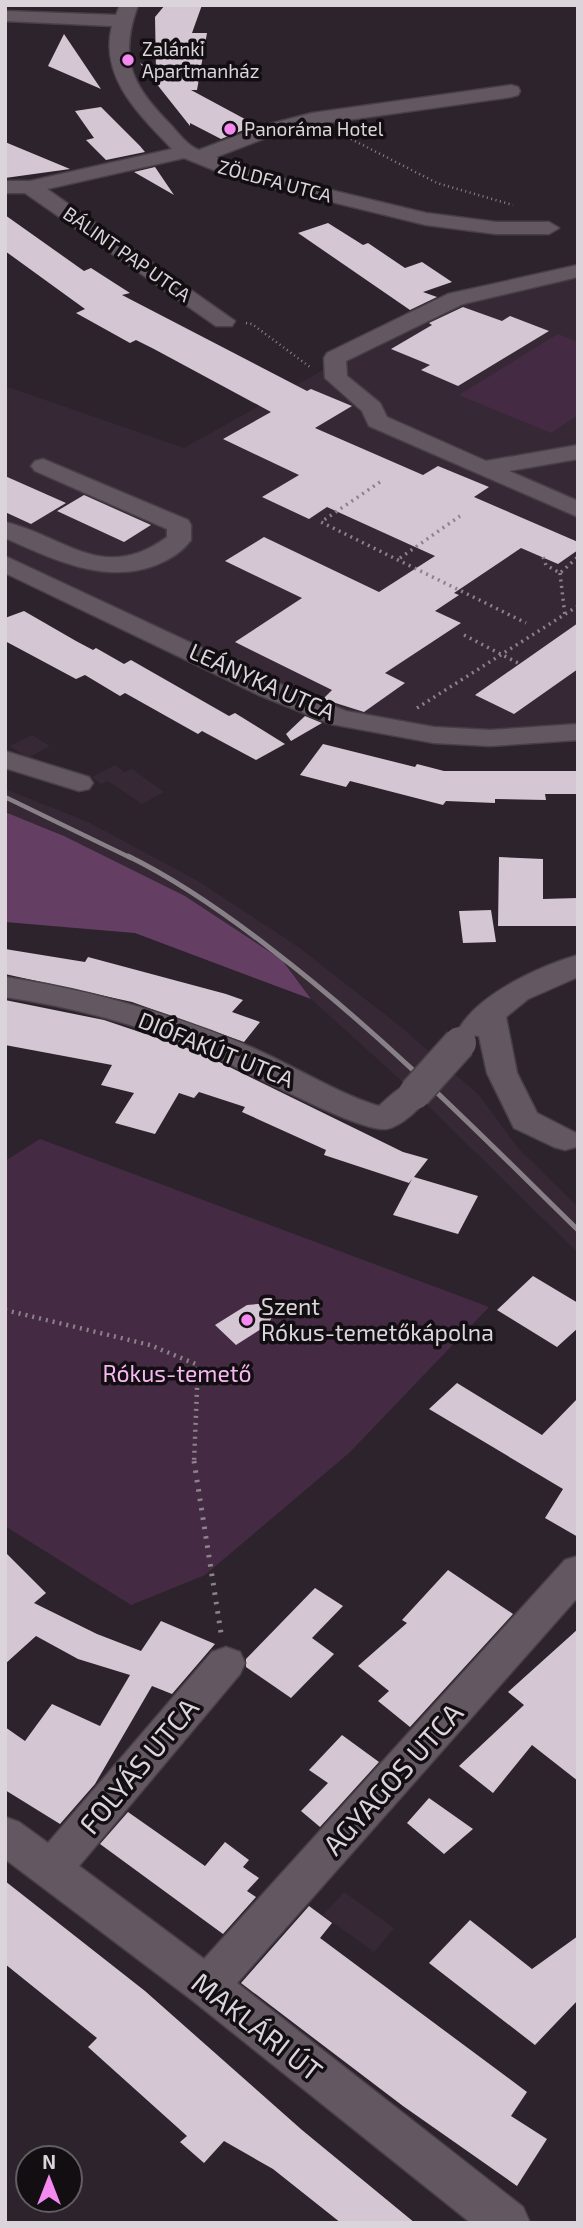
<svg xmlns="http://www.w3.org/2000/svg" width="583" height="2228" viewBox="0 0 583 2228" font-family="'Exo 2',sans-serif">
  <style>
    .built { fill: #372836 }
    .green { fill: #442b43 }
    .forest { fill: #653f63 }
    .building { fill: #d4c6d2 }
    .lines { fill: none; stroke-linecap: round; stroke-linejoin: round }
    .minor-casing { stroke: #484047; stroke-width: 3 }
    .path-far3 { stroke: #8b838a; stroke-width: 2.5; stroke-dasharray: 1 3.5; stroke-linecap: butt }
    .path-far2 { stroke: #8b838a; stroke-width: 3.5; stroke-dasharray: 2 4.5; stroke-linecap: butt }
    .path-far1 { stroke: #8b838a; stroke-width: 4.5; stroke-dasharray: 2 5; stroke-linecap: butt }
    .path { stroke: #8b838a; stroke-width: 5; stroke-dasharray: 2.5 7; stroke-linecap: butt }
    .minor { fill: #635862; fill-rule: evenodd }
    .rail-far1 { stroke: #888087; stroke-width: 4.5 }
    .rail { stroke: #888087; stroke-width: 5 }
    .minor-bridge-casing { stroke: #484047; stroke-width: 35; stroke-linecap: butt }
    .minor-bridge { stroke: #635862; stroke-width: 32 }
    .poi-dot { fill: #f489f0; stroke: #120e12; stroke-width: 2.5 }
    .labels { text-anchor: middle; stroke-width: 7; stroke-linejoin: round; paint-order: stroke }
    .far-poi-label { font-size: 19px; fill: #dbd4da; stroke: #120e12; text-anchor: start }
    .far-street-label { font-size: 19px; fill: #dbd4da; stroke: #120e12 }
    .street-label { font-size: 23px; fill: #dbd4da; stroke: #120e12 }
    .poi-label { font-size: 23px; fill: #dbd4da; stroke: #120e12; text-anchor: start }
    .park-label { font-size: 23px; fill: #f7b7f2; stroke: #120e12 }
    .near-street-label { font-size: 28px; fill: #dbd4da; stroke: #120e12 }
  </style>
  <rect width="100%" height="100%" fill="#2d232c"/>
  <path class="built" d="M578,270V732L490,738L340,718L5,563V386L184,448L450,299Z
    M32,735L50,746L28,758L10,746Z
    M115,765L124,772L132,769L164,792L142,804L108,781L101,784L92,777Z
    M5,789L90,823L198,881L297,946L401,1027L479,1095L518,1148L578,1207V1253L415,1093L311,999L282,960L185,896L64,836L5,812Z
    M344,1892L394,1928L374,1952L323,1915Z"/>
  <path class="green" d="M558,334L578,342V415L551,433L459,395Z
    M40,1139L489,1307L349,1453L205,1575L131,1605L5,1526V1161Z"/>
  <path class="forest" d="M5,812L64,836L185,896L282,960L311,999L135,933L5,922Z"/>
  <path class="building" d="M165,5H202L192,33H207L197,90H191L256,125L221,139L190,123V126L140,63L156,72L155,17Z
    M64,34L101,89L48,66Z
    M101,107L140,146L145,152L106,160L86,140L94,138L75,111Z
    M5,142L70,169L5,178Z
    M155,167L174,195L134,172Z
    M5,215L84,271L91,268L130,293L122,295L307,391L311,389L352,406L315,428L423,475L438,466L489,487L474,497L578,542V550L558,564L521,548L454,593L459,595L435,611L461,623L385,673L405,683L364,712L323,699L332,690L235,642L302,598L225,561L264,537L379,592L435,556L327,507L309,519L262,497L299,475L223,439L271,412L154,349L136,340L130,343L76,313L85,309L5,251Z
    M328,223L363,245L368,243L405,268L422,262L452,282L423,292L437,297L410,310L298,233Z
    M463,307L502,321L510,316L549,331L458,386L421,370L430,365L391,349L432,325L429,323Z
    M5,476L66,503L31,524L5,512Z
    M84,495L151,525L124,542L57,511Z
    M24,611L76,641L93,650L96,648L124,664L131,660L229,716L235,713L285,744L256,760L202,731L198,734L125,693L120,696L85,675L76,679L5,641V618Z
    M578,623V669L514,714L475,695Z
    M305,716L322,723L291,741L286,734Z
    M323,744L415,767L417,764L444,771H578V794H545L546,800L495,799V803L446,801L443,805L350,781L346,787L300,775Z
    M499,857L543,859V899L578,898V926H498Z
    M491,910L496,942L463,943L459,911Z
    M5,949L85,962L88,957L226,994L243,1000L232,1012L260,1022L244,1042L132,1002L5,974Z
    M5,1000L104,1020L199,1052L403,1152L428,1159L414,1177L478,1196L458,1234L393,1215L412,1179L409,1183L324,1155L326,1150L242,1112L245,1107L199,1092L194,1098L179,1093L155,1134L115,1123L134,1093L101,1085L112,1065L5,1045Z
    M533,1276L578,1303V1328L557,1347L497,1310Z
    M258,1304L275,1308L269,1324L236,1345L215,1325L247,1305Z
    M457,1383L542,1435L578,1398V1537L545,1518L563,1489L429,1409Z
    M5,1552L46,1593L34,1603L97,1634L141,1651L161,1621L215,1644L172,1694L152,1686L95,1784L60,1824L5,1790V1727L25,1741L52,1704L100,1726L130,1675L78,1659L36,1636L5,1664Z
    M448,1570L513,1614L410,1727L378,1701L389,1691L358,1666L407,1623L402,1620Z
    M315,1588L343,1606L312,1638L334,1654L291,1698L246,1667V1659Z
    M578,1629V1781L532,1745L493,1793L459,1766L524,1705L508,1692Z
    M342,1735L379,1762L320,1827L301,1811L328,1783L309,1770Z
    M429,1798L473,1829L444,1854L407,1823Z
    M128,1812L205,1866L225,1842L249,1860L243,1867L259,1878L247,1891L256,1897L223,1934L100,1844Z
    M5,1881L145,1991L302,2130L415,2223H341L273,2169L224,2141L204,2163L180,2142L187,2136L88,2047L97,2038L5,1964Z
    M309,1906L332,1923L320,1938L527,2092L511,2116L547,2139L517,2186L403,2106L241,1983Z
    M470,1920L532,1969L578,1936V2000L535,2045L429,1963Z"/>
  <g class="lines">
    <g class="minor-casing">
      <path id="minor" d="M120,5H138C118,60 132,85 171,125C179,134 188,146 199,150L262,126L312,113L511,85L518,87L520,91L518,95L511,97L312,125L276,134L216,157L248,170L426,213L496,222H549L559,228L549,234H496L426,225L234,178L184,158L47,189L235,321L232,326H216L25,193H5V181H30L172,149C140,115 99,78 112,26L5,21V11L116,15Z
        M578,265V277L463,304L346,361L347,376L380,403L387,417L486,461L578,445V459L509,471L578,501V517L369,426L362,411L325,378L324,358L327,353L448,294Z
        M43,459L188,520L191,525V540C183,551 169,560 156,565C104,585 53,559 5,538V522C67,537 103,584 167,537V529L35,471L31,466L35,461Z
        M5,556L277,683L346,711L434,727L490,730L578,724V740L490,746L434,743L331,724L259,695L5,573Z
        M5,751L89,777L93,783L89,789L79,791L5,768Z
        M578,955V977L528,999L506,1017L517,1073L537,1113L578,1134L576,1147L565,1150L554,1147L514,1128L487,1073L479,1036L464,1034L460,1027C481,993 540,966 578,955Z
        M5,977C91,990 173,1014 253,1048C294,1066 333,1091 375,1105L379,1106C394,1093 405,1079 426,1085L431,1093C423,1106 401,1127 386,1129C356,1132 237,1065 200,1050C137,1024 73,1007 5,997Z
        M578,1556V1597L237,1983L523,2207L530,2223H471L192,2000L5,1859V1817L19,1822L48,1843L212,1652L226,1647L240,1652L245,1663L240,1674L79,1866L204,1959L565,1560Z"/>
    </g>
    <path class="path-far3" d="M347,137L437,183L513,205
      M246,323L252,324L310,367"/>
    <path class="path-far2" d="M380,482L321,522L526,623
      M543,557L546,565L560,573L578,557
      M400,558L460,516
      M560,573L565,616
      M464,635L520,664
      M417,708L578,606"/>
    <path class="path-far1" d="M5,1310L150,1345L198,1365L194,1463"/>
    <path class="path" d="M194,1461L221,1633"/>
    <use href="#minor" class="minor"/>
    <path class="rail-far1" d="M5,797L131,858"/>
    <path class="rail" d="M128,856C179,881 226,914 271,949C381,1033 479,1133 578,1230"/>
    <g class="minor-bridge-casing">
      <path id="minor-bridge" d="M415,1093L460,1043"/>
    </g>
    <use href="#minor-bridge" class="minor-bridge"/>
  </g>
  <g class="poi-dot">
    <circle cx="128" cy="60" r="7"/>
    <circle cx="230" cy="129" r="7"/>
    <circle cx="247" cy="1320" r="7"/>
  </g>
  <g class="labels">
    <g class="far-poi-label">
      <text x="142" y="56">Zalánki<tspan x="142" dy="22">Apartmanház</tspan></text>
      <text x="244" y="136">Panoráma Hotel</text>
    </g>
    <g class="far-street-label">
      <text transform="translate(275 181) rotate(15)" y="7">ZÖLDFA UTCA</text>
      <text transform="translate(127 254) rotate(35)" y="7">BÁLINT PAP UTCA</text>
    </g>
    <g class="street-label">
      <text transform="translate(262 682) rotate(24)" y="8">LEÁNYKA UTCA</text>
      <text transform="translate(216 1050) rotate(22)" y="8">DIÓFAKÚT UTCA</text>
    </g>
    <g class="poi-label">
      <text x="261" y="1315">Szent<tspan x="261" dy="26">Rókus-temetőkápolna</tspan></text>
    </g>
    <g class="park-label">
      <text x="177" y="1382">Rókus-temető</text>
    </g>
    <g class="near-street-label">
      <text transform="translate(139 1766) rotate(-50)" y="10">FOLYÁS UTCA</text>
      <text transform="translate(393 1779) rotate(-48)" y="10">AGYAGOS UTCA</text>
      <text transform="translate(257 2027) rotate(38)" y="10">MAKLÁRI ÚT</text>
    </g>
  </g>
  <rect width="583" height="2228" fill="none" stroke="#dbd4da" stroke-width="14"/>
  <g transform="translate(49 2179)"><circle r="33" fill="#120e12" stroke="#625d62" stroke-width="2"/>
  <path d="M0-5L12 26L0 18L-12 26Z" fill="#f489f0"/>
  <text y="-10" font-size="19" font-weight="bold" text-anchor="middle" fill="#dbd4da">N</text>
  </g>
</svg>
